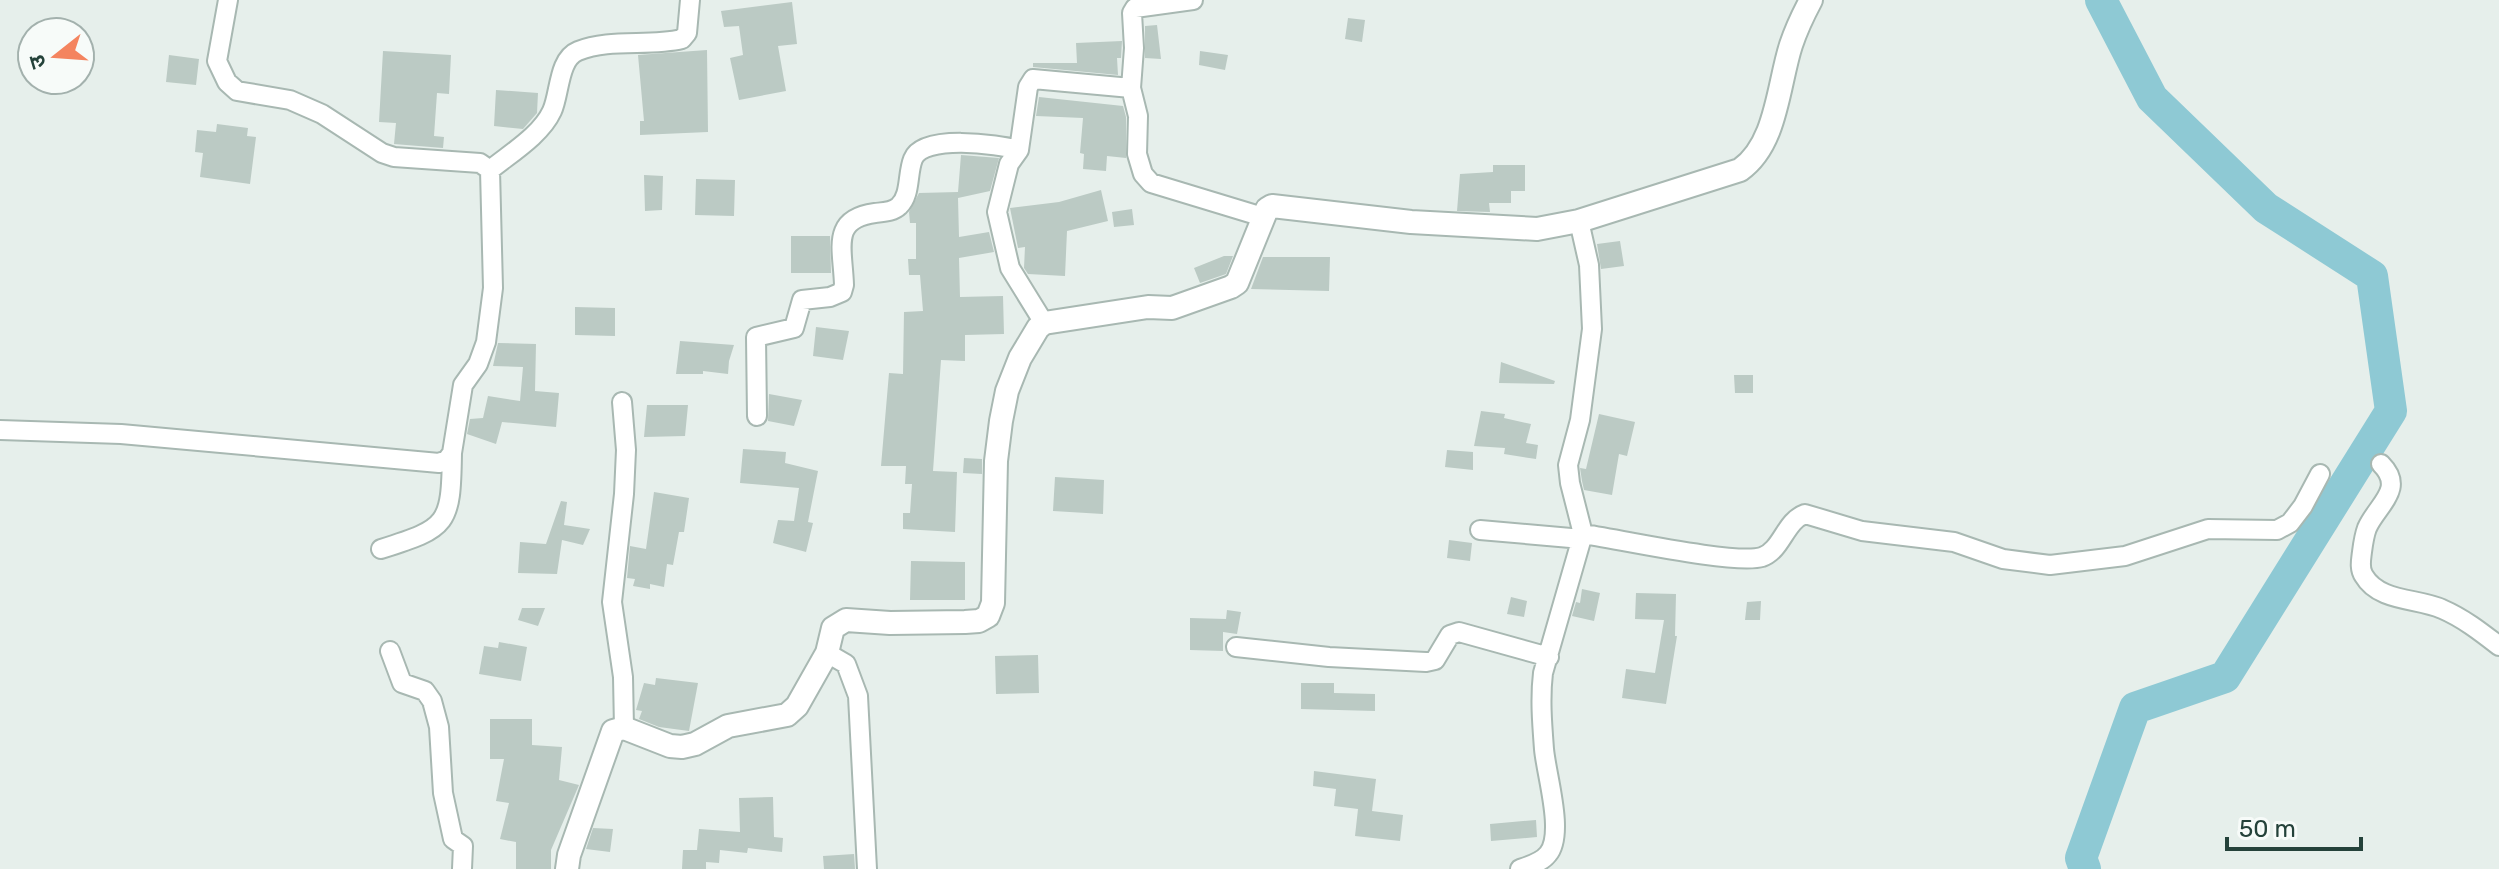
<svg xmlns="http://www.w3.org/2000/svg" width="2499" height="869" viewBox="0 0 2499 869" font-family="Rubik,'Noto Sans Devanagari',sans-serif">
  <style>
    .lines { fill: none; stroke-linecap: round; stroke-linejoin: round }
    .river { stroke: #8ec9d4; stroke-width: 32 }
    .building { fill: #bbcac4 }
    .minor-casing { stroke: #a8b8b2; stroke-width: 22 }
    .tertiary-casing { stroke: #a8b8b2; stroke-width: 26 }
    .minor { stroke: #fff; stroke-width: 18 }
    .tertiary { stroke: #fff; stroke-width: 22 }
  </style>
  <rect width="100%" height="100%" fill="#e6efeb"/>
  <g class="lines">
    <path class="river" d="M2085,869L2081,858L2135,708L2225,677L2391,411L2372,276L2266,208L2152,98L2101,0"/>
  </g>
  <path class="building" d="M792,2L797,44L778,46L786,91L739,100L730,58L743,55L739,26L724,27L721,11Z
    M1348,18L1365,20L1362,42L1345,39Z
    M1157,25L1161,59L1145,58V26Z
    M1122,41L1121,58H1117L1118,75L1033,67V63H1077L1076,43Z
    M707,50L708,132L640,135V121H644L638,55Z
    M383,51L451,55L449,94L437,93L434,136L444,137L443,148L394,144L396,123L379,122Z
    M1200,51L1228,55L1225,70L1199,65Z
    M169,55L199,59L196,85L166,82Z
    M496,90L538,93L537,113L523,129L494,126Z
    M1039,97L1123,106L1126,117V158L1107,156L1106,171L1083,169L1084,154L1080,153L1083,118L1036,116Z
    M217,124L248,128L247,136L256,137L250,184L200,177L203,153L195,152L197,130L216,132Z
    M961,155L999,158L990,191L958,198L959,237L989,232L994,252L959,258L960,297L1003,296L1004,334L965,335V361L941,360L933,471L957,472L955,532L903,529V513H910L912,484H905L906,466H881L889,373L903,374L904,312L923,311L920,275H909L908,259H916V223H910L909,212L919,193L958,192Z
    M1493,165H1525V191H1511V203H1489L1490,212L1457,211L1460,174L1493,172Z
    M644,175L663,176L662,210L645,211Z
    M696,179L735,180L734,216L695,215Z
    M1101,190L1108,221L1067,231L1065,276L1028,274L1024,268L1025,247L1018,248L1010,208L1059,202Z
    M1132,209L1134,225L1114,227L1112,212Z
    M791,236H830L831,273H791Z
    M1620,241L1624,266L1601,269L1597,244Z
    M1224,256H1233L1226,274L1200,283L1194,268Z
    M1263,257H1330L1329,291L1251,289Z
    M575,307L615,308V336L575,335Z
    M816,327L849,331L843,360L813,356Z
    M680,341L734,345L729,361L728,374L703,371V374H676Z
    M498,343L536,344L535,391L559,393L556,427L502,422L496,444L467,434L470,419L483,418L488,396L520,401L523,367L493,366Z
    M1501,362L1555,381L1554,384L1499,383Z
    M1734,375H1753V393H1735Z
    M769,394L802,400L794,426L768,421Z
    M647,405H688L685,436L644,437Z
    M1481,411L1505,414L1504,418L1531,424L1526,443L1538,445L1536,459L1504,454L1505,448L1474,446Z
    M1599,414L1635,422L1627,456L1619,454L1612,495L1584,490L1582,481L1580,468L1586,469Z
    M743,449L786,452L785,463L818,471L808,522L813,523L806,552L773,543L778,520L794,521L799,488L740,483Z
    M1447,450L1473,452V470L1445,467Z
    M964,458L982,459V474L963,473Z
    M1055,477L1104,480L1103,514L1053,511Z
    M654,492L689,498L684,532H679L673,565L667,564L664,587L650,584V589L633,586L635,579L627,578L630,546L646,549Z
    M561,501L567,502L564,525L590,529L583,545L562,540L557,574L518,573L520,542L546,544Z
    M1449,540L1472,543L1470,561L1447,558Z
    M911,561L965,562V600H910Z
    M1582,589L1600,593L1594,621L1572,616L1576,602L1580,603Z
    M1636,593L1676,594L1675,636H1677L1666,704L1622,698L1626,669L1655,673L1664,620L1635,619Z
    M1511,597L1527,601L1524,617L1507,614Z
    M1761,601L1760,620H1745L1747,602Z
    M522,608H545L538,626L518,620Z
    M1227,610L1241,612L1237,634L1223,632V651L1190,650V618L1226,619Z
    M499,642L527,647L521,681L479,674L484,646L498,648Z
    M1038,655L1039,693L996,694L995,656Z
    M656,678L698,683L689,731L659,727L639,719L642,711L636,710L644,683L655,685Z
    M1301,683H1334V693L1375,694V711L1301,709Z
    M490,719H532V745L562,747L559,780L579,785L551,850V869H516V842L500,839L509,803L496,801L504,759H490Z
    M1314,771L1376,779L1372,811L1403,815L1400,841L1355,836L1358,809L1334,806L1336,789L1313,786Z
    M773,797L774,837L783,838L782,852L748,848L747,853L720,850L719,863L706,862V869H682L683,850H697L699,829L740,832L739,798Z
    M1536,820L1537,837L1491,841L1490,824Z
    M593,828L613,829L610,852L586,849Z
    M854,854L855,869H824L823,856Z"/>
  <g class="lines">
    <g class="minor-casing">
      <path id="minor" d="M1193,0L1135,8L1132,13L1134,48L1131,88L1138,116L1137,154L1143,174L1151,183L1263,217
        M490,170C511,153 541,135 552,111C560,94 558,59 578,51C610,38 649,47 682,39L687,33L690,0
        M1044,323L1010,268L997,212L1009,164L1019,150L1028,87L1033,79L1131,88
        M622,402L626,450L624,494L612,602L623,677L624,728
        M757,416L756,337L794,328L802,300L830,297L842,292L844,285C843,249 830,219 875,213C883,212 893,212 899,206C911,195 907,174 913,159C923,134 997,144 1019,150
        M0,430L121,434L439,463L447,460L452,453L463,385L478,364L486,342L493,288L490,170L480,163L394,157L382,153L322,114L290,100L237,91L227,82L217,61L228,0
        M2381,464C2406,489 2377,505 2367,528C2364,536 2363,544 2362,552C2361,560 2359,569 2364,576C2379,602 2418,598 2442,609C2463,618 2481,632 2499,646
        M1480,530L1582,539
        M1583,534C1618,539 1735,565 1762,557C1782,550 1785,521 1805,514L1862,531L1954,542L2003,559L2050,565L2125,556L2208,529L2277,530L2290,523L2303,506L2320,474
        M381,549C448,528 451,525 452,453
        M1236,647L1329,657L1426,662L1435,660L1450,635L1459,632L1549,657
        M390,651L402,683L425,691L432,701L439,727L443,793L453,839L463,846L462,869
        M827,653L846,664L858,696L867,869
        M1520,869C1529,866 1542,862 1548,854C1565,834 1546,774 1544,749C1542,723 1540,698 1543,673L1583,534L1570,483L1568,465L1580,420L1592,329L1589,265L1579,221"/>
    </g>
    <g class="tertiary-casing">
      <path id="tertiary" d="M567,869L569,855L613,731L624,728L670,746L682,747L695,744L728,726L787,715L797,706L827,653L833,628L846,620L890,623L965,622L979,621L988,616L993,603L996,461L1001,421L1007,391L1020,358L1038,328L1044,323L1148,307L1172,308L1231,287L1237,283L1267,209L1272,206L1411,222L1537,229L1579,221L1740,170C1777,144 1778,85 1791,45C1796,30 1803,15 1811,0"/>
    </g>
    <use href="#minor" class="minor"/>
    <use href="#tertiary" class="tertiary"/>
  </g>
  <g transform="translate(56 56) rotate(253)"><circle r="38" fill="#f7fbf9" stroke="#a3b1ad" stroke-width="2"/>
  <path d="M0-6L14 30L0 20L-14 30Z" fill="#f4845f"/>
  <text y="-12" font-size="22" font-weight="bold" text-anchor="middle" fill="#24423a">उ</text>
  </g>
  <path d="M2227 837v12h134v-12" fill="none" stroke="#24423a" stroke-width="4"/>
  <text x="2239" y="837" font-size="24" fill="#24423a" stroke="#f7fbf9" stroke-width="6" paint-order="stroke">50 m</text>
</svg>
